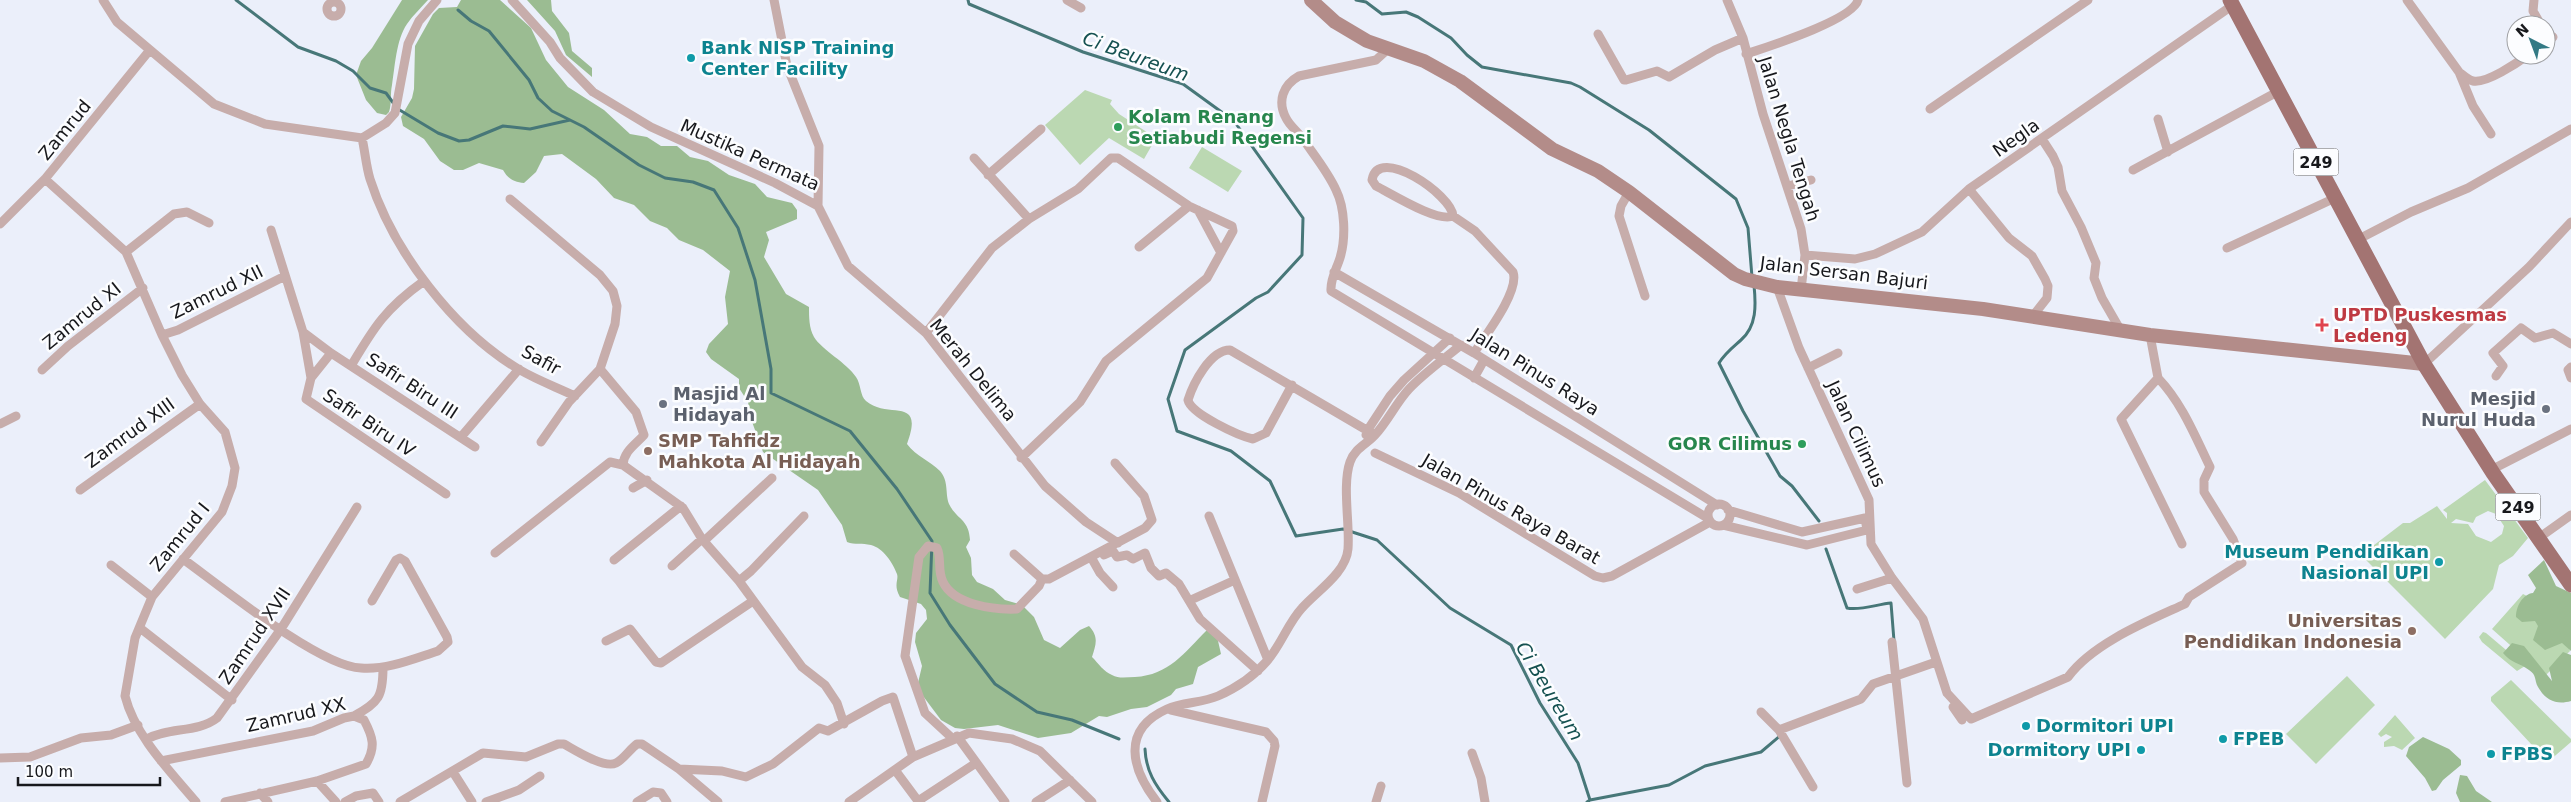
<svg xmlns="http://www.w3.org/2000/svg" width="2571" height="802" viewBox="0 0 2571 802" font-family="'DejaVu Sans',sans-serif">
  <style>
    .green { fill: #bbd8b2; fill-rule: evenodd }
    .forest { fill: #9bbc92 }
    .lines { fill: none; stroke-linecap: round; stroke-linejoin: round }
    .stream { stroke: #477778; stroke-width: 3 }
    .minor { stroke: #c7adab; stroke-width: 9 }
    .secondary { stroke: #b38c89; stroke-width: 14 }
    .primary { stroke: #a37472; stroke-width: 15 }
    .culture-dot { fill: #0f9aa8; stroke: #fcfdff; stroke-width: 2 }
    .leisure-dot { fill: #2e9e5b; stroke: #fcfdff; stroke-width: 2 }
    .health-dot { fill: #e0444e; stroke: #fcfdff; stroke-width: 2 }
    .worship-dot { fill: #6b7280; stroke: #fcfdff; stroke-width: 2 }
    .education-dot { fill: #8d6e63; stroke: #fcfdff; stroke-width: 2 }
    .labels { text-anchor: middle; stroke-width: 5; stroke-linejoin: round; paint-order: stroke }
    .shield { fill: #fcfdff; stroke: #5c5d60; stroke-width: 1 }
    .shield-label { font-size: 16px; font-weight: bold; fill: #17181c }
    .culture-label { font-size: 18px; font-weight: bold; fill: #0d838f; stroke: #fcfdff; text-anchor: start }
    .leisure-label { font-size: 18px; font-weight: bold; fill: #27864d; stroke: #fcfdff; text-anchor: start }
    .street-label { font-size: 18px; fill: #17181c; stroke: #fcfdff }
    .health-label { font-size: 18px; font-weight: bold; fill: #be3a42; stroke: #fcfdff; text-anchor: start }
    .worship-label { font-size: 18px; font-weight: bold; fill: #5b616d; stroke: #fcfdff; text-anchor: start }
    .education-label { font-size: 18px; font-weight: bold; fill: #785e54; stroke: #fcfdff; text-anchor: start }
    .water-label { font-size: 19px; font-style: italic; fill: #155151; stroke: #fcfdff }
  </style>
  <rect width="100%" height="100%" fill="#ebeffa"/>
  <path class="green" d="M1085,90L1112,100L1110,104L1119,114L1156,138L1144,159L1109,138L1080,165L1045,125Z
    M1202,147L1242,171L1228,192L1189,168Z
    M2485,480L2528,538L2513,556L2499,565L2493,589L2445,639L2361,555L2403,523H2410L2437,506L2447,519V513L2443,510ZM2488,511L2496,514L2504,526L2502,534L2491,542L2476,536L2468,524L2451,523L2456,519L2473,523L2476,517Z
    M2523,594L2529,597L2565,634L2570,651L2545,676L2492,629Z
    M2483,632L2486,633L2525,666L2517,671L2482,642L2479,637Z
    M2347,676L2375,705L2316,764L2286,734Z
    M2511,680L2571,739V742L2549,761H2547L2491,701V697Z
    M2395,715L2415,738L2402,750L2394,746L2384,747V742L2392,737L2386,734L2381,737L2378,734Z"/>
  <path class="forest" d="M402,0H428C421,8 413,15 407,24C396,40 395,67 392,85C390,94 392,103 389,112L386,115L377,113L366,100L356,75L361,61L372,48Z
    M461,0H500L531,28L546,60L568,87L604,110L630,134L647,137L661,146H677L690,157L708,161L729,175L755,184L767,197L792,203L797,210V219L766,232L769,240L764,257L786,294L809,307C809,317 809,328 814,337C822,350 847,363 856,377C861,384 860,396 866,401C888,420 925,395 907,444C916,456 930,461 940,471C949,481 945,494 949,504C957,520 969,519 970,540L966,547L971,558L972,575L977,582L993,589L1005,600L1022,605L1034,617L1044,640L1060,648L1080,630L1089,626C1099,637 1096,644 1092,657C1098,663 1104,672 1112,675C1119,679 1127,677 1135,677C1169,675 1184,653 1207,630L1216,632L1221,654L1198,667L1193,684L1176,689L1171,695L1147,707L1131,709L1107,717L1099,716L1071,733L1038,738L998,725L964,729L955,728L941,720L920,692L918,683L922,666L915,642L916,633L927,619L926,610L921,604L900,597C893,585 899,580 897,574C893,563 883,548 871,545C862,543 855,545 847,542L842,525L818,490L763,452L751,419L748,402L739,388V379L711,359L706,352L709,344L728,324L725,297L730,271L703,250L679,240L667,228L650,221L634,205L614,198L596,179L562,154L544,156L536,172L524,183C514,182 508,179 503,170L479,163L463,170H454L440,161L424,139L403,126L401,117L412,98L414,89L415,46L433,14L439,8L457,7Z
    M527,0H551L552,11L569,33L572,51L592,68V77L566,55L555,31Z
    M2544,560L2556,586L2571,593V651L2562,643L2545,650L2533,640L2538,626L2535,621L2522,622L2516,617C2516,606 2523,594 2533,593L2536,588L2528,575Z
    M2512,643L2524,646L2552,681L2549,668L2563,652L2571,655V701C2557,705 2546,701 2538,687C2534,680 2537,675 2529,670C2520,663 2511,663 2503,653Z
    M2423,737L2449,749L2461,760V765L2443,780L2436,790L2432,791L2425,778L2406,756L2409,747Z
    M2460,775L2467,776L2476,791L2492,802H2460L2456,793Z"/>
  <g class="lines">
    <path class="stream" d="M236,0L298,47L336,61L353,71L370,88L386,93L394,104
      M968,0L969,4L1083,52L1183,84L1234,121L1303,218L1302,255L1268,292L1256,298L1185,350L1168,399L1177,431L1231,451L1270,481L1296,536L1343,529L1377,540L1450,608L1511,645L1540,703L1578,763L1590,800L1587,802
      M1356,0L1366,2L1382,14L1406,12L1418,17L1451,38L1467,55L1482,67L1571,83L1580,87L1649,130L1736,199L1748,228L1752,277
      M458,10L471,21L489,31L529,80L538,98L552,111L584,127L639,165L665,178L693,182L714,190L738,228L755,280L771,369V393L850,431L897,489L932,541L930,593L950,625L995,684L1037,712L1072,720L1119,739
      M398,109L438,133L459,141L469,140L503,126L530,129L570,120
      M1754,285C1756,305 1757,326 1741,340C1732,348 1725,353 1719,363L1743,411L1780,476L1792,486L1819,521
      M1826,549L1847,608C1860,611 1878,604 1891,603L1894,641
      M1145,749C1146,771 1155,785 1169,802
      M1590,800L1669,785L1705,766L1761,752L1781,735"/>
    <path class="minor" d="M103,0L117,22L214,104L265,124L362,138L386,123L395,113L408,44L419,21L437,0
      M512,0L550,42L560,58L593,92L651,127L775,183L818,206
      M774,0L787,66L819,146L818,206L848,266L926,333L1045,486L1086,522L1118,543
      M1067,0L1081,8
      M1727,0L1743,38L1763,114L1801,229L1805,255L1801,290
      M2407,0L2459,72L2473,106L2491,134
      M2534,0L2533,11L2541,25
      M327 9a7 7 0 1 1 14 0a7 7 0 1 1-14 0Z
      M1598,34L1624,80H1626L1657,71L1669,77L1715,50L1743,38
      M2546,42L2553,37
      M1387,50L1376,60L1299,76C1283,85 1277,101 1286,118C1289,125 1298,132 1303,139C1314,155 1328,172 1336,190C1345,208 1346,238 1340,258C1337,268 1330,279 1331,291L1709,519
      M1746,54C1767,47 1853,20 1858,0
      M2459,72C2463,75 2468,80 2473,81C2486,84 2517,63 2528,55
      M1930,109L2088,0
      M2158,119L2168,152
      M362,138C365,151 366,166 370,179C393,251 454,331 520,370C537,380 556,387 575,396
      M2042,139L2053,156L2058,167L2062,191L2081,227L2096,263L2094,278L2102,298L2121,331
      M974,158L1029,219
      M2133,170L2279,91
      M988,175L1041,129
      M45,179L126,252L162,335L182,375L200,404L225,432L235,468L232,486L222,512L152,597L135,638L125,696C135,736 170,771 196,802
      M1788,186L1811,180
      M1969,189L2009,238L2032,256L2045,279L2048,286L2047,298L2036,312L2037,318
      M1629,192L1621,206L1619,216L1645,296
      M510,199L600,275L613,291L617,306L615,324L600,369L569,402L541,442
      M1198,210L1221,253
      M1453,216C1452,195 1378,144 1372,180L1376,186C1392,194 1438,223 1453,216L1475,231L1513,272C1520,291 1485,336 1474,353
      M0,224L45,179L149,51
      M271,230L303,332L331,353L475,447
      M2357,240L2411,212L2468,188L2571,129
      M1139,247L1189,206
      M2227,248L2335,198
      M126,252L174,214L187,212L209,223
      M1805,255L1855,259L1875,254L1922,232L1969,189L2233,5
      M1334,272L1474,353L1717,505
      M1777,287L1799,348L1869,500L1871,544L1892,578L1923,619L1947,693L1971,719L2068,677C2093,643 2148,621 2185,604L2189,597L2242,563L2233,539L2204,492V480L2210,467C2195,436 2182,403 2158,378
      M303,332L311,378L306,399L446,494
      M926,333L992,248L1029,219L1078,189L1111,158H1118L1189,206L1232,226L1233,231L1207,278L1106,361L1080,402L1021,458
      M162,335L178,330L285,276
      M2150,335L2158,378
      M2424,364L2529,267L2571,222
      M351,366C374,327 386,308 424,281
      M2571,367L2568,370L2571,378
      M1808,368L1838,353
      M600,369L636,412L644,435C635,445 624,451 623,465
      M42,370L68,346L143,288
      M2496,376L2503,366L2493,353L2521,328L2535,338L2553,333L2571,344
      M311,378L331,353
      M1474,378L1484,360
      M2158,378L2121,419L2182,544
      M1292,385L1266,433L1253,439C1239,436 1191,414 1188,400C1193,384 1210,350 1230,350L1375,435
      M0,424L16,416
      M1366,435L1367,431L1390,396L1404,380L1450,338
      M461,437L519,369
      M1375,453L1459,493L1595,576L1603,578L1612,576L1710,522
      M2491,470L2571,429
      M633,488L647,480
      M80,490L200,404
      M1708 515a11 11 0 1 1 22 0a11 11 0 1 1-22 0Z
      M1209,516L1268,660
      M1723,525L1807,545L1867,530L1865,518L1802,532L1728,510
      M2540,537L2571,515
      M704,541L772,478
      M495,553L610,462L623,465L683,508L702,539L739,581L802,667L825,685L837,703L844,724
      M1014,554L1042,579H1049L1145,528L1152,520L1144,496L1115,463
      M1104,555L1113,551L1117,557L1127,555L1133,559L1145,553L1151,568L1159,576L1166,573L1179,584L1200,619L1258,671
      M1091,557L1100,573L1113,587
      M183,559C219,585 320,667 361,668C387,670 413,659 438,651L448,642L447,637L405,561L400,558L396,560L372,601
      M614,560L681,506
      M111,565L152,597
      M672,566L702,539
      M739,581L751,571L804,516
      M1857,589L1892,578
      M1193,599L1235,580
      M140,628L232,700
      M606,641L630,629L656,662L661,663L753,601
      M1892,642L1907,783
      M1953,707L1962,720
      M1171,710L1266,732L1274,741L1275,746L1262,802
      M1761,712L1779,730L1813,787
      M354,716C379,702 383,697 383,667
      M1779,730L1861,699L1873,684L1936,662
      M957,736L1005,802
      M952,738L925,713L905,656L919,557L928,546L937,548C942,559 937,570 943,582C954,605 994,610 1017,609L1039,586L1042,579
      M147,739C168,727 198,733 217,718L281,629L357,507
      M1472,753L1481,778L1485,802
      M0,758L30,757L81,738L111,735L138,725
      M161,761L313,731L344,718L354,716L364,720C373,737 376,747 366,764L317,781L225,802
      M679,769L722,771L746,777L773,764L819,728L828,731L882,701L893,697L913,757L969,733L1012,739L1040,751L1092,802
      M895,770L918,801L976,763
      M453,772L472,802
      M317,781L336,802
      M260,793L268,802
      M345,802L356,796L373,793L379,802
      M400,802L483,753L526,757L558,744H564C575,750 604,769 616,763C624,759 630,749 637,744H642L679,769L718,802
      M486,802L519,790L540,776
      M637,802L653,792L661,793L667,802
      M849,802L913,757
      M1036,802L1070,780
      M1157,802C1132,770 1120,730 1167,709C1183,702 1202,703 1218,696C1236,688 1254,676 1267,661C1281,645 1288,623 1302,608C1317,591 1346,573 1348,549C1350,524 1342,485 1350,462C1355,448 1367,444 1375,435C1388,421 1396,403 1409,389C1423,374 1444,359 1461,345
      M1376,802L1381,786"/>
    <path class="secondary" d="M1311,0L1335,22L1367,41L1424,61L1460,81L1552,149L1598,171L1629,192L1734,274L1745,279L1777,287L1983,309L2150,335L2424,364"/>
    <path class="primary" d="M2230,0L2424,364L2493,473L2571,585"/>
  </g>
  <g class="culture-dot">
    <circle cx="691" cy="58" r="5"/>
    <circle cx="2439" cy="562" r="5"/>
    <circle cx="2026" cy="726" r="5"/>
    <circle cx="2223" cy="739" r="5"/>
    <circle cx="2141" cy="750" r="5"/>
    <circle cx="2491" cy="754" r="5"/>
  </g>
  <g class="leisure-dot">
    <circle cx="1118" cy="127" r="5"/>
    <circle cx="1802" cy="444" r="5"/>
  </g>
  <path class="health-dot" d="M2319.5 317.5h5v5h5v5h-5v5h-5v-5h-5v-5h5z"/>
  <g class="worship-dot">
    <circle cx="663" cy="404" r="5"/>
    <circle cx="2546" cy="409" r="5"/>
  </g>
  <g class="education-dot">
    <circle cx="648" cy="451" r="5"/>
    <circle cx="2412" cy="631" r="5"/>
  </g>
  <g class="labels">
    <g class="shield">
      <rect x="2293.5" y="148.5" width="45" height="27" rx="4"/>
      <rect x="2495.5" y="493.5" width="45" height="27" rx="4"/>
    </g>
    <g class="shield-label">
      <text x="2316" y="168">249</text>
      <text x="2518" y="513">249</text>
    </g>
    <g class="culture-label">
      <text x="701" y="54">Bank NISP Training<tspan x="701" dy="21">Center Facility</tspan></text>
      <text x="2429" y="558" text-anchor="end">Museum Pendidikan<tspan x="2429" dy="21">Nasional UPI</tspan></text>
      <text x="2036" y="732">Dormitori UPI</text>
      <text x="2233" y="745">FPEB</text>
      <text x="2131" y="756" text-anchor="end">Dormitory UPI</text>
      <text x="2501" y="760">FPBS</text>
    </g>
    <g class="leisure-label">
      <text x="1128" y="123">Kolam Renang<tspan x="1128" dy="21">Setiabudi Regensi</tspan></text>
      <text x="1792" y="450" text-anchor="end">GOR Cilimus</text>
    </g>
    <g class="street-label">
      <text transform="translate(65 130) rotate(-51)" y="6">Zamrud</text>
      <text transform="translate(2016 138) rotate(-35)" y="6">Negla</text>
      <text transform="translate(1789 139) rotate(73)" y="6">Jalan Negla Tengah</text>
      <text transform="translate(750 155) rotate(24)" y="6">Mustika Permata</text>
      <text transform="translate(1844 273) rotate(7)" y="6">Jalan Sersan Bajuri</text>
      <text transform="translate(217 292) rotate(-26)" y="6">Zamrud XII</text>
      <text transform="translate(82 316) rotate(-39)" y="6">Zamrud XI</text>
      <text transform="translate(541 360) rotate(29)" y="6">Safir</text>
      <text transform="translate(973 370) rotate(51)" y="6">Merah Delima</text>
      <text transform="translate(1535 372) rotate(32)" y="6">Jalan Pinus Raya</text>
      <text transform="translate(412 386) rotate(33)" y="6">Safir Biru III</text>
      <text transform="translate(369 423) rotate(34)" y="6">Safir Biru IV</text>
      <text transform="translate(130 433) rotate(-36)" y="6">Zamrud XIII</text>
      <text transform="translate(1856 434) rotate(65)" y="6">Jalan Cilimus</text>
      <text transform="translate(1511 509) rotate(30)" y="6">Jalan Pinus Raya Barat</text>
      <text transform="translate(180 537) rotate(-51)" y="6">Zamrud I</text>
      <text transform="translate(255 636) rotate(-56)" y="6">Zamrud XVII</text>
      <text transform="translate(296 715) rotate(-13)" y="6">Zamrud XX</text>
    </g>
    <g class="health-label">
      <text x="2333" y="321">UPTD Puskesmas<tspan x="2333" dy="21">Ledeng</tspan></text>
    </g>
    <g class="worship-label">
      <text x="673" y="400">Masjid Al<tspan x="673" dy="21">Hidayah</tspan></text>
      <text x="2536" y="405" text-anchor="end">Mesjid<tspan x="2536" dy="21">Nurul Huda</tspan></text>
    </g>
    <g class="education-label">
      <text x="658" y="447">SMP Tahfidz<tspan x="658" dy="21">Mahkota Al Hidayah</tspan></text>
      <text x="2402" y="627" text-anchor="end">Universitas<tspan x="2402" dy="21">Pendidikan Indonesia</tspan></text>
    </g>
    <g class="water-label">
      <text transform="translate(1136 56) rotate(20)" y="7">Ci Beureum</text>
      <text transform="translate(1550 691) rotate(59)" y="7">Ci Beureum</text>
    </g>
  </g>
  <g transform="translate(2531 40) rotate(318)"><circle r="24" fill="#fcfdff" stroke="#a0a1a4"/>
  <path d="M0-4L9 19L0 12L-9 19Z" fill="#337a85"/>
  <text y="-8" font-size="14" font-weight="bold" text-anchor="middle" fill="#17181c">N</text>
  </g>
  <path d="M18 777v8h142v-8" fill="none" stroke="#17181c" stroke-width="2.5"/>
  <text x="25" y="777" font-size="15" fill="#17181c" stroke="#fcfdff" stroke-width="4" paint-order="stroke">100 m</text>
</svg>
